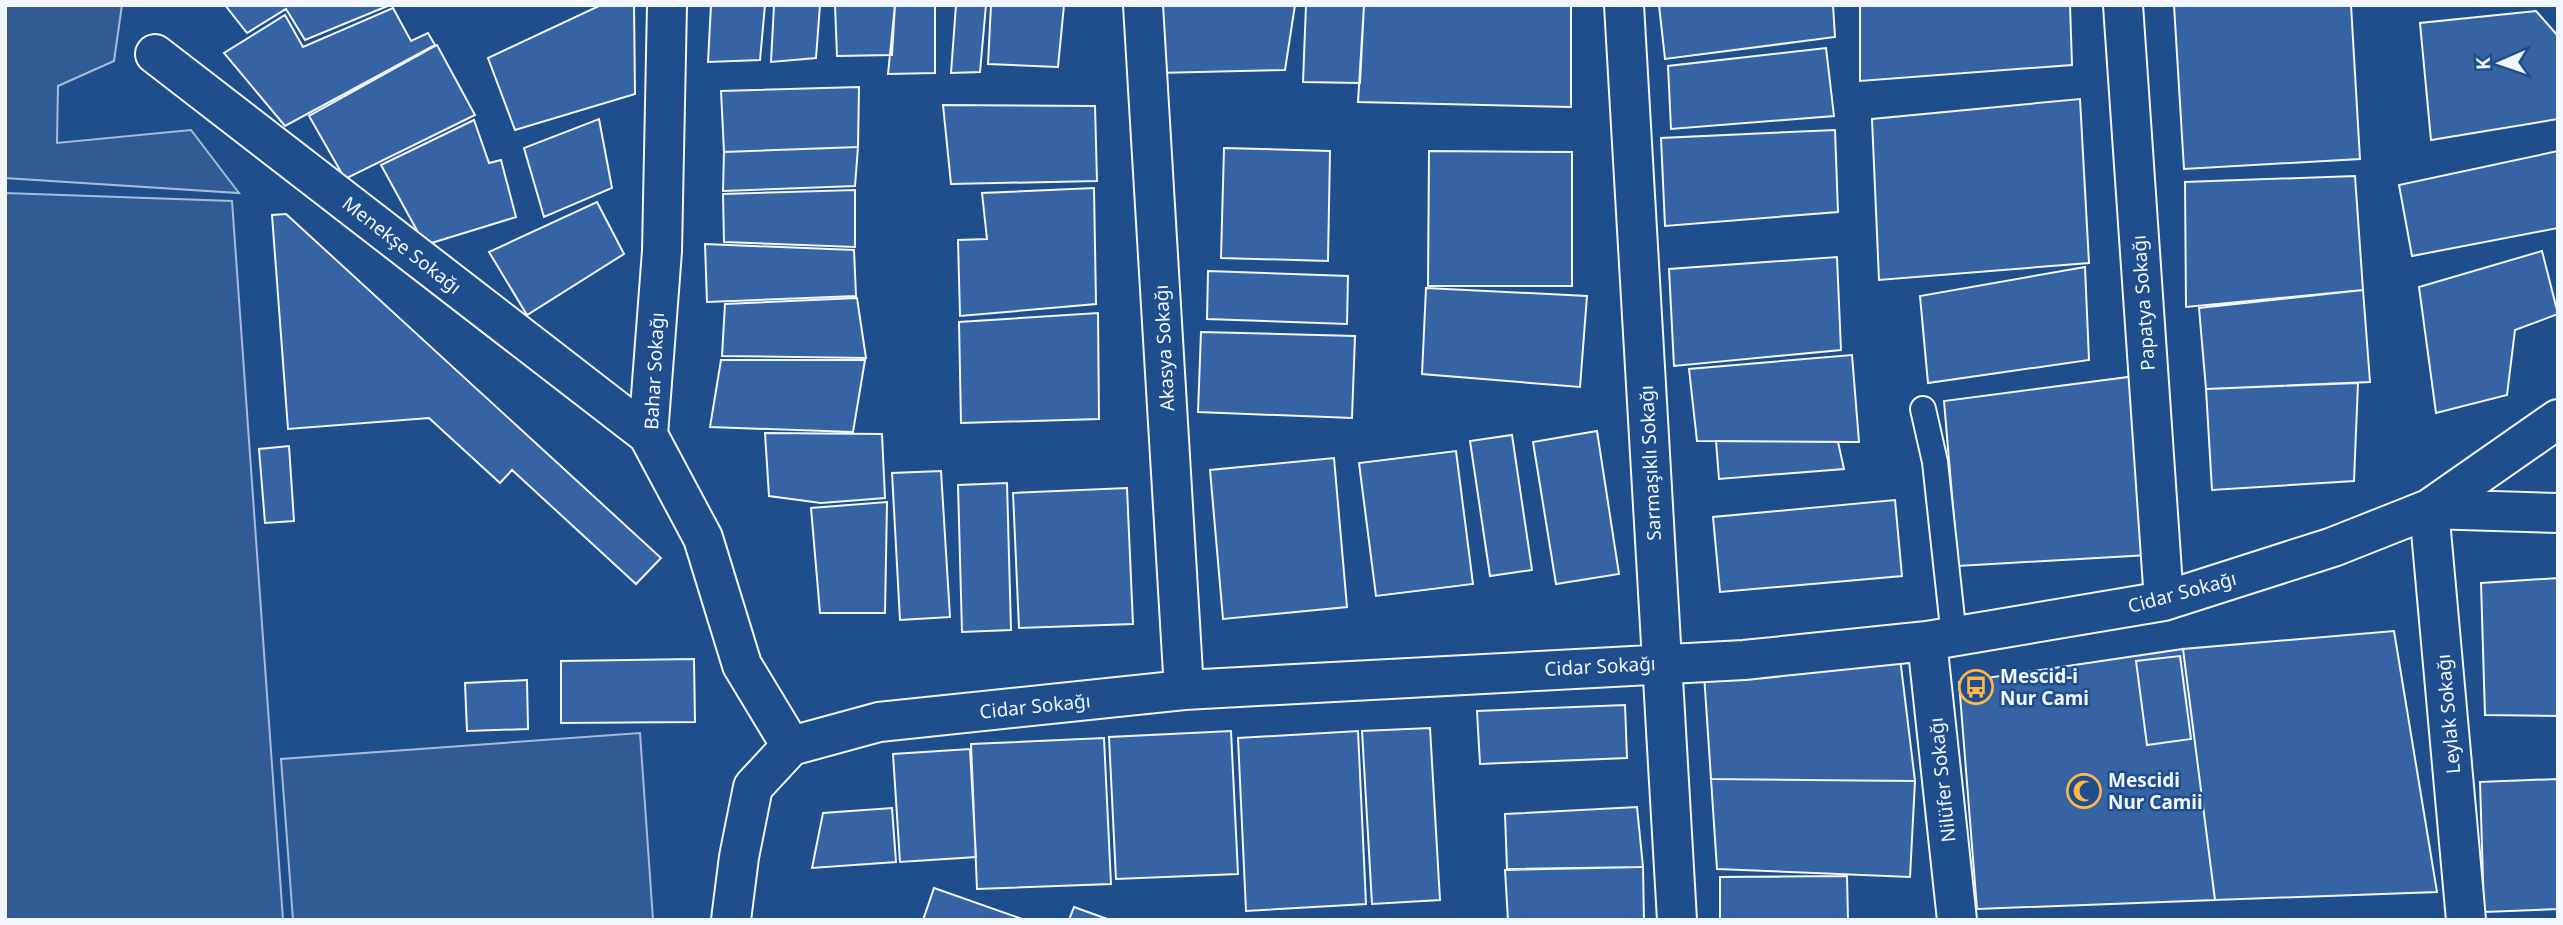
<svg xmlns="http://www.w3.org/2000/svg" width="2563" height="925" viewBox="0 0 2563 925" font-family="'Noto Sans',sans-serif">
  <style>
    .green { fill: #305b95; stroke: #a8bbd7; stroke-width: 2 }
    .building { fill: #3563a3; stroke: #f2f6ff; stroke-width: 2 }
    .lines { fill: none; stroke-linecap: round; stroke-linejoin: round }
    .lane-casing { stroke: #f2f6ff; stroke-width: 28 }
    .street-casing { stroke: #f2f6ff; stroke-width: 42 }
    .lane { stroke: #1f4e8c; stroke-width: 24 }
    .street { stroke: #1f4e8c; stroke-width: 38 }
    .labels { text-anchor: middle; stroke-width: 5; stroke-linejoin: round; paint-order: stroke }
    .street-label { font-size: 19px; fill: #f2f6ff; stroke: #1f4e8c }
    .poi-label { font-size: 19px; font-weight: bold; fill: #f2f6ff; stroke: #1f4e8c; text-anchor: start }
  </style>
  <rect width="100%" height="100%" fill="#1f4e8c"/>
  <path class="green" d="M5,5H122L114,61L58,86L57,143L191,130L239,193L5,178Z
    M5,193L232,201L283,920H5Z
    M640,733L653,920H293L281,759Z"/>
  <path class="building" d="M225,5H390L305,40L286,9L247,33Z
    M601,5H634L635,94L515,130L488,58Z
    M711,5H765L760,60L708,62Z
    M774,5H820L816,58L771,62Z
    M835,5H895L892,55L837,56Z
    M895,5H935V73L888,74Z
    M956,5H986L980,72L951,73Z
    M991,5H1064L1058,67L988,64Z
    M1163,5H1295L1285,70L1157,73Z
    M1306,5H1364L1360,83L1303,82Z
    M1364,5H1571V107L1358,102Z
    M1659,5H1833L1835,37L1665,59Z
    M1860,5H2070L2072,65L1860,81Z
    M2174,5H2351L2360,159L2184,169Z
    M393,8L411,41L428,33L435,45L285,126L224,53L285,15L303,47Z
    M2536,11L2558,36V119L2431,140L2420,23Z
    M437,45L475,115L345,179L309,116Z
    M1826,48L1834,116L1671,129L1668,66Z
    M859,87L858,147L724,152L721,91Z
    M2080,99L2089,263L1879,280L1872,119Z
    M943,105L1095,106L1097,181L951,184Z
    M599,119L612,188L544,217L524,148Z
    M474,120L489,163L501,160L516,217L425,245L381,165Z
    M1835,130L1838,212L1665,226L1661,138Z
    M858,147L855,186L723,191L724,152Z
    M1224,148L1330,151L1328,261L1221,258Z
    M1429,151L1572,152V286H1428Z
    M2558,151V228L2412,256L2399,185Z
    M2355,176L2363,290L2186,307L2185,182Z
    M1094,188L1096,304L960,316L958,240L987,239L982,193Z
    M855,190V247L724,242L723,194Z
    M597,202L624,254L527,315L489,252Z
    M286,214L661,558L636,584L512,470L500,483L429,418L288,429L272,215Z
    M705,244L854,250L856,296L707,302Z
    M2542,251L2558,314L2515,330L2507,395L2436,413L2419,287Z
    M1837,257L1841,350L1674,366L1669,269Z
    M2085,267L2089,360L1928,383L1920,296Z
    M1208,271L1348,276L1347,324L1207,319Z
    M1426,288L1587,296L1580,387L1422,374Z
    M2363,290L2370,382L2206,389L2199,308Z
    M857,298L866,358L722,356L725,304Z
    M1098,313L1099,419L961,423L959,322Z
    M1201,332L1355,336L1352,418L1198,412Z
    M1852,355L1859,442L1697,441L1689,369Z
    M721,360H865L853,432L710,427Z
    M2136,376L2148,555L1958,566L1944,401Z
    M2358,383L2354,481L2212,490L2206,389Z
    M1597,431L1619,574L1556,584L1533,442Z
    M765,433L882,434L885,498L821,503L769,496Z
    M1512,435L1532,570L1490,576L1470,441Z
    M1716,441L1838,442L1844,469L1719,479Z
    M289,446L294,521L265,523L259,449Z
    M1456,451L1473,584L1376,596L1359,463Z
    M1334,458L1347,607L1223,619L1210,470Z
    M941,471L950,617L900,620L892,473Z
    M1007,483L1011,630L962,632L958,485Z
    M1127,488L1133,624L1019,628L1013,493Z
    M1895,500L1902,576L1720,592L1713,517Z
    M887,502L885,613H820L811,508Z
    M2558,578V716L2485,715L2481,583Z
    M2394,631L2437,892L2215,900L2183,649Z
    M2183,649L2215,900L1977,909L1959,682Z
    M2180,656L2191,739L2147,745L2136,661Z
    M1900,658L1915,781L1711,779L1704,674Z
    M694,659L695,722L561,723V661Z
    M527,680L528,729L467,731L465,683Z
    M1625,705L1627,758L1480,764L1477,711Z
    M1430,728L1440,900L1372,904L1362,731Z
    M1231,731L1238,874L1116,879L1109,737Z
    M1358,731L1366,904L1246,911L1238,738Z
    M1104,738L1111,884L977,889L971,744Z
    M970,749L976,857L900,862L893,754Z
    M1711,779L1915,781L1910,877L1717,869Z
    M2558,779V909L2484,912L2480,782Z
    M1637,807L1643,867L1507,869L1505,814Z
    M892,808L896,862L812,868L823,813Z
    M1643,867L1644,920H1508L1505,870Z
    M1847,876L1848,920H1720V877Z
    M934,888L1025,920H923Z
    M1074,907L1110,920H1069Z"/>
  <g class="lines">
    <g class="lane-casing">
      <path id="lane" d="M1923,409L1935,462L1954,637"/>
    </g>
    <g class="street-casing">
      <path id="street" d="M667,5L662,251L648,435L703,538L742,665L791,746
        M1143,5L1184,690
        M1624,5L1677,920
        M2123,5L2164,601
        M155,54L648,435
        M1927,641L1957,920
        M731,920L739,857L753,787L791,746L879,722L1184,690L1744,660L1927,641L2164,601L2333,547L2429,509L2558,419
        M2466,920L2429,509L2558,513"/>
    </g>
    <use href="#lane" class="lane"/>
    <use href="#street" class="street"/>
  </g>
  <defs>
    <g id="bus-ring" transform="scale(1.75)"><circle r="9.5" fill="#1f4e8c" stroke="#ffb74d" stroke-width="1.5"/><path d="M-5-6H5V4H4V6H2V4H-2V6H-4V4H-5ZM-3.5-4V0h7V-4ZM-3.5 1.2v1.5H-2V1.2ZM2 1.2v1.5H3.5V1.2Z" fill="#ffb74d"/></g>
    <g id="mosque-ring" transform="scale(1.75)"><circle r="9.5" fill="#1f4e8c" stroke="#ffb74d" stroke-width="1.5"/><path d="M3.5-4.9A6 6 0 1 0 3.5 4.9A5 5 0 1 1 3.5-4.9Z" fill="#ffb74d"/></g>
  </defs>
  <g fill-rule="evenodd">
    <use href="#bus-ring" x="1976" y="687"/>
    <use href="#mosque-ring" x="2084" y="791"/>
  </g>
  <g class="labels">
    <g class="street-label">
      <text transform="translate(402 245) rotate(38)" y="7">Menekşe Sokağı</text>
      <text transform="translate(2143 303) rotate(-94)" y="7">Papatya Sokağı</text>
      <text transform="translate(1164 348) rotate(-93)" y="7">Akasya Sokağı</text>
      <text transform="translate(654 371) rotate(-87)" y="7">Bahar Sokağı</text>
      <text transform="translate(1650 463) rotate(-93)" y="7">Sarmaşıklı Sokağı</text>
      <text transform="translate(2182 592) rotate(-15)" y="7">Cidar Sokağı</text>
      <text transform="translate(1600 666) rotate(-3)" y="7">Cidar Sokağı</text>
      <text transform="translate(1035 706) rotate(-6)" y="7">Cidar Sokağı</text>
      <text transform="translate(2448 714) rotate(-95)" y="7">Leylak Sokağı</text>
      <text transform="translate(1942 780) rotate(-96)" y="7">Nilüfer Sokağı</text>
    </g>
    <g class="poi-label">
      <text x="2000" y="683">Mescid-i<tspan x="2000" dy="22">Nur Cami</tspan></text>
      <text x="2108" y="787">Mescidi<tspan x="2108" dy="22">Nur Camii</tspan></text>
    </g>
  </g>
  <rect width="2563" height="925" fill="none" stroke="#f2f6ff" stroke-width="14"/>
  <g transform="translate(2500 63) rotate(268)" stroke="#1f4e8c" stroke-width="5" paint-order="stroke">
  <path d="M0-5L12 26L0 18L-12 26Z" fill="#f2f6ff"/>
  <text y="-10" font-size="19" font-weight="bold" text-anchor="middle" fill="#f2f6ff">K</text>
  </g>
</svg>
